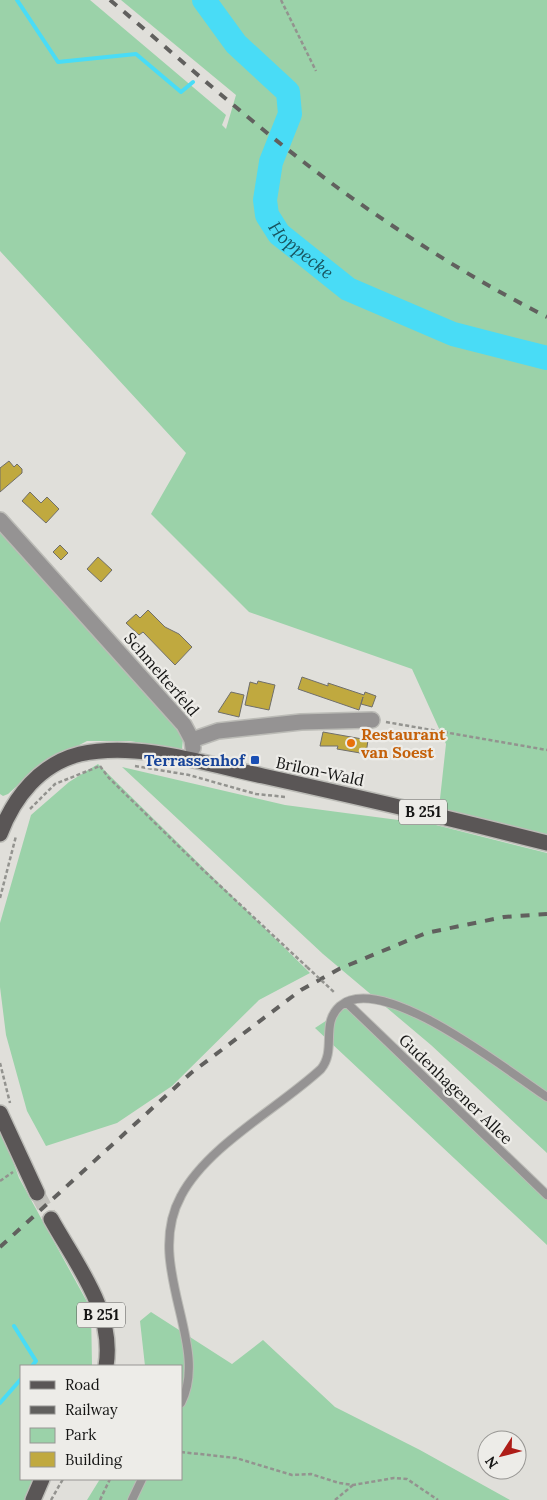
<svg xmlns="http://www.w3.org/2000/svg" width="547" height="1500" viewBox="0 0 547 1500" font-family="Lora,serif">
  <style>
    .green { fill: #9bd2a9 }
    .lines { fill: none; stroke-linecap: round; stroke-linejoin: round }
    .stream { stroke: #49dcf6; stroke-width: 4 }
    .river { stroke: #49dcf6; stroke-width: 24 }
    .building { fill: #c0a93f; stroke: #706f6b }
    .primary-tunnel { stroke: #c2c1bc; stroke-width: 15; stroke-dasharray: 15 8; stroke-linecap: butt }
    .lane-casing { stroke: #bbbbb6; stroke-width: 10 }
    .street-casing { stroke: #bbbbb6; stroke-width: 18 }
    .primary-casing { stroke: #bbbbb6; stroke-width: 18 }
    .path { stroke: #93938f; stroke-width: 2.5; stroke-dasharray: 4 2.5; stroke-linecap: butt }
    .lane { stroke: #959393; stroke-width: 8 }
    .street { stroke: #959393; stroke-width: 15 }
    .primary { stroke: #5a5656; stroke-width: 15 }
    .rail { stroke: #61605e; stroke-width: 4; stroke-dasharray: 9 9; stroke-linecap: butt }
    .path-bridge { stroke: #93938f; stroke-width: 2.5; stroke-dasharray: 4 2.5; stroke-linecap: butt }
    .food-dot { fill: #e8710a; stroke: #edece8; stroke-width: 2 }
    .transit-dot { fill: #1a4fb4; stroke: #edece8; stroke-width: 2 }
    .labels { text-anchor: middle; stroke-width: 4.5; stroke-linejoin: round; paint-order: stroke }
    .shield { fill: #edece8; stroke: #565654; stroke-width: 1 }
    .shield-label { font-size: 15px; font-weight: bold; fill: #151514 }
    .street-label { font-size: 16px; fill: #151514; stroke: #edece8 }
    .food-label { font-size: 16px; font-weight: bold; fill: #c56008; stroke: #edece8; text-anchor: start }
    .transit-label { font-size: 16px; font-weight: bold; fill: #164399; stroke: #edece8; text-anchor: end }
    .water-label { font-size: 18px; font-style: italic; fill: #185560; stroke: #edece8 }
  </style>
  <rect width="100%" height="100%" fill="#e0dfda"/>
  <path class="green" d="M0,0H90L226,115L222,125L226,129L236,95L121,0H547V836L439,808L446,744L412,669L249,612L151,514L186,453L0,251Z
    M0,528L120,654L183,738L182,750L130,741H87L39,766L8,794L3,796L0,794Z
    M98,764L310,973L259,1000L172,1086L117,1123L46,1146L27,1111L6,1035L0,987V923L31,815L69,782Z
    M122,767L285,805L436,825L547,853V1153L431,1045L323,954Z
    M347,1007L547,1193V1245L315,1028Z
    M0,1125L19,1178L91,1309L92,1366H21V1479H45L35,1500H0Z
    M151,1312L232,1364L263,1340L335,1407L420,1450L510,1500H87L100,1479H181V1366H145L140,1321Z"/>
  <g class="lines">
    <path class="stream" d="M17,0L58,62L136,54L181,92L193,82
      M14,1326L36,1361L32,1366
      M0,1403L21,1379"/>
    <path class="river" id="s1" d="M204,0L236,44L288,92L290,114L271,162L265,200L267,215L279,234L348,289L453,334L547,358"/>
  </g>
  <path class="building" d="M9,461L14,467L17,464L22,469V473L0,492V468Z
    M30,492L41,503L47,497L59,509L46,523L22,501Z
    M60,545L68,553L61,560L53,552Z
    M98,557L112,570L101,582L87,569Z
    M148,610L165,627L179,634L192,647L175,665L143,632L139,635L126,623L136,614L140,618Z
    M302,677L328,686V683L364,695L365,692L376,696L372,707L361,704L363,697L359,710L298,689Z
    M258,681L275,685L269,710L245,705L250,682L257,684Z
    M231,692L244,695L239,717L218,712Z
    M323,732L368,740L366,754L337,749L338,746H320Z"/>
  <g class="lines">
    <path class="primary-tunnel" d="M37,1193L51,1219"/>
    <g class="lane-casing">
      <path id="lane" d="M346,1002L547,1195
        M181,1403C211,1345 143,1265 181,1196C207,1146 279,1108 321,1069C337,1049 320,1024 340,1006C382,970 510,1073 547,1097
        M132,1500L142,1479"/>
    </g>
    <g class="street-casing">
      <path id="street" d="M0,520L184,725L192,740L193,748
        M192,740L218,731L301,722L372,720"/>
    </g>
    <g class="primary-casing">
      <path id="primary" d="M0,834C14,797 40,764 80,754C137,741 207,764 263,776C358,797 453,819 547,843
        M0,1113L37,1193
        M51,1219C76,1264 115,1312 106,1366
        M33,1500L42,1479"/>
    </g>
    <path class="path" d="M281,0L316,71
      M386,722L547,750
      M100,766L109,778L201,868L307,967
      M135,766L189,775L256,794L286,797
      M30,809L55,784L100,766
      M0,898L16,836
      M0,1063L10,1103
      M0,1181L13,1172
      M181,1452L236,1458L292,1475L311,1474L339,1483L353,1485L394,1478L407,1479L438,1500
      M51,1500L63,1479
      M100,1500L110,1479
      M335,1500L353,1485"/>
    <use href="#lane" class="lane"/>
    <use href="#street" class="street"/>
    <use href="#primary" class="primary"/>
    <path class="rail" d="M110,0C185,63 259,130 338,188C405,236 474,280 547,317
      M0,1247L191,1073L301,990L339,969L426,933L504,917L547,914"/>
    <path class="path-bridge" d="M307,967L335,993"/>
  </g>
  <circle class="food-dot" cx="351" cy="743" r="5"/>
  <rect class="transit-dot" x="250" y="755" width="10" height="10" rx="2.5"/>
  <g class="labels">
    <g class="shield">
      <rect x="399" y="799.5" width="48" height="25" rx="4"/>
      <rect x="77" y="1302.5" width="48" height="25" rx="4"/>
    </g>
    <g class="shield-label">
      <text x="423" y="817">B 251</text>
      <text x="101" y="1320">B 251</text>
    </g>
    <g class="street-label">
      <text transform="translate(162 674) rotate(49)" y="6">Schmelterfeld</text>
      <text transform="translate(320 771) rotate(12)" y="6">Brilon-Wald</text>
      <text transform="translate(456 1089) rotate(44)" y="6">Gudenhagener Allee</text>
    </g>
    <g class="food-label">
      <text x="361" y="740">Restaurant<tspan x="361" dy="18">van Soest</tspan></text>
    </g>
    <g class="transit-label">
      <text x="245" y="766">Terrassenhof</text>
    </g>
    <g class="water-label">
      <text dy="6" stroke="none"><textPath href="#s1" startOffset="302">Hoppecke</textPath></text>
    </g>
  </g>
  <rect x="20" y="1365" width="162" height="115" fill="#edece8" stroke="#979693"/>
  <rect x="30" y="1381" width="25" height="8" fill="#5a5656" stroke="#979693"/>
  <text x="65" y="1390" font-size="15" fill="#151514">Road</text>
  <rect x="30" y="1406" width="25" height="8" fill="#61605e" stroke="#979693"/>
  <text x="65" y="1415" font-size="15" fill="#151514">Railway</text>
  <rect x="30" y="1428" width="25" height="15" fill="#9bd2a9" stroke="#979693"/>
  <text x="65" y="1440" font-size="15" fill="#151514">Park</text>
  <rect x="30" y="1452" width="25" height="15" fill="#c0a93f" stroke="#979693"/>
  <text x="65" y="1465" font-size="15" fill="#151514">Building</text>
  <g transform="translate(502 1455) rotate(234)"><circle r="24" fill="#edece8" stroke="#979693"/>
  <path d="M0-4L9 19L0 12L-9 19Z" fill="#ae1d18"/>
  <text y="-8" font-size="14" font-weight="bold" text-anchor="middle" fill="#151514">N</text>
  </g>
</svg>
